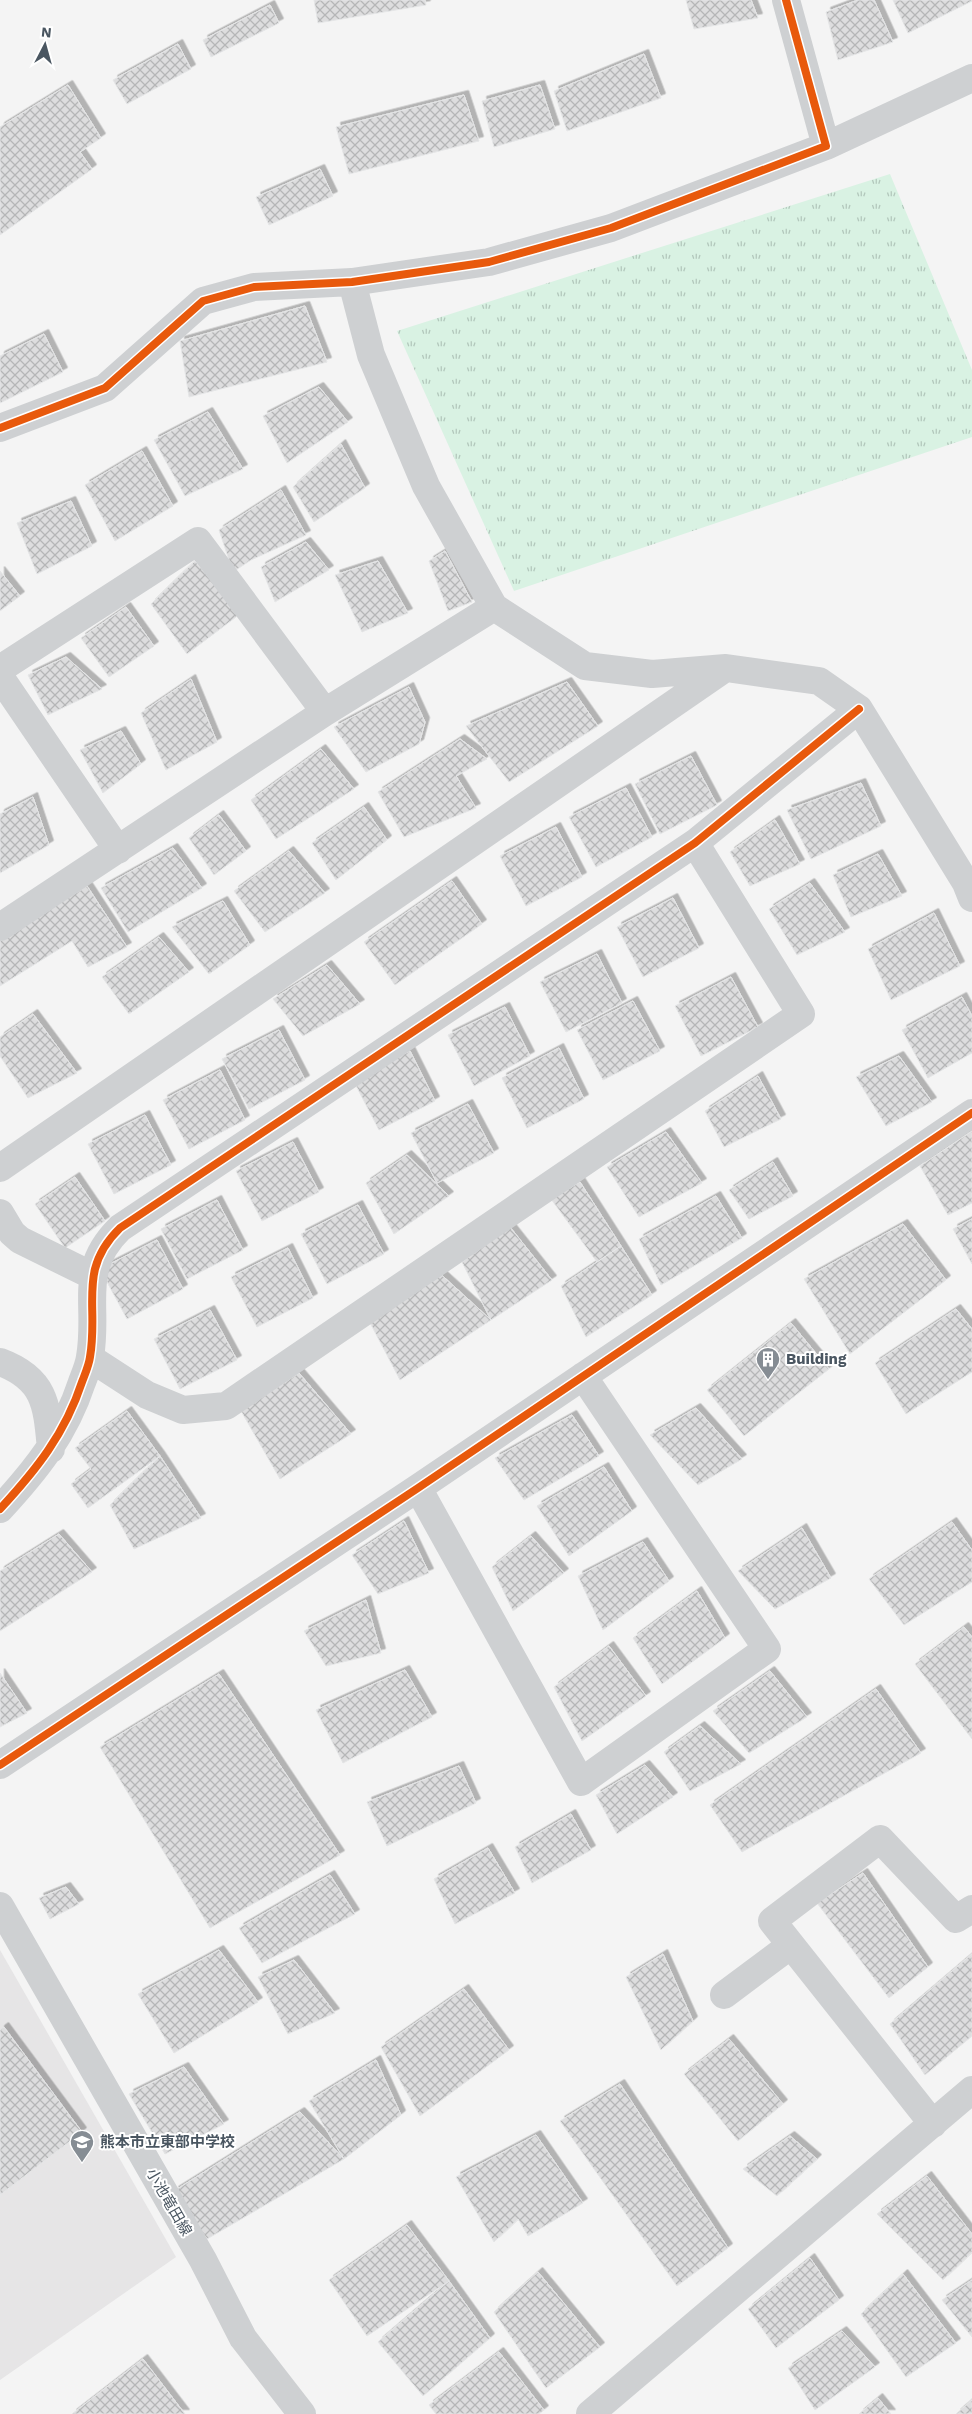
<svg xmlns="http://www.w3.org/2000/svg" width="972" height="2414" viewBox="0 0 972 2414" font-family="'Work Sans','Noto Sans JP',sans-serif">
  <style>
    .education { fill: #e6e5e6 }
    .grass { fill: url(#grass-tufts) }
    .building { fill: url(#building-cross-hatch); stroke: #e5e6e7; filter: url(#shadow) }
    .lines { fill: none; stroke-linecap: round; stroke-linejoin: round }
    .minor { stroke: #ced0d2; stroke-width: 28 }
    .cycleway-casing { stroke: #fff; stroke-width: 11 }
    .cycleway { stroke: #e8590c; stroke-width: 8 }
    .labels { text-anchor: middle; stroke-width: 4; stroke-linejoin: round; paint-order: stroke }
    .poi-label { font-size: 15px; font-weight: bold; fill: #4a5661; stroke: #fff; text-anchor: start }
    .street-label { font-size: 15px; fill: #4a5661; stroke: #fff }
  </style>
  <defs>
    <pattern id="grass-tufts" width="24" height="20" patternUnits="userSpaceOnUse" patternTransform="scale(1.25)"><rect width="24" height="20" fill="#d9f2e3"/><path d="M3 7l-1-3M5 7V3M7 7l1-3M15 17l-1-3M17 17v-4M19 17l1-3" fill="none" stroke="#b2c7bb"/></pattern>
    <pattern id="building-cross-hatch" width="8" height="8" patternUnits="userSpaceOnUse" patternTransform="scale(1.25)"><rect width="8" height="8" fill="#ddddde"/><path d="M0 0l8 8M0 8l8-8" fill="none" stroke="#b5b6b7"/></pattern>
    <filter id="shadow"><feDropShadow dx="4.5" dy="-4.5" stdDeviation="0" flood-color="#0004"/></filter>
  </defs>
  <rect width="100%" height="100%" fill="#f4f4f4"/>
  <path class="education" d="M0,1950L176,2257L0,2380Z"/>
  <path class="grass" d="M890,174L972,370V437L514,591L397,331Z"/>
  <path class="building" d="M314,0H425L426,5L318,23Z
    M686,0H751L758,18L694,29Z
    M858,0H874L893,42L838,60L826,12Z
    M893,0H972V1L908,33Z
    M270,5L279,23L211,57L203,40Z
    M178,44L191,69L127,104L113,80Z
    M644,54L661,98L567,131L554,91Z
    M68,85L101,138L80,152L92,169L0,235V127Z
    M540,85L555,129L494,147L482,101Z
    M464,95L479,141L349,174L336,127Z
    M320,169L333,196L269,225L256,197Z
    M305,306L327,362L189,397L180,341Z
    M44,334L63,372L0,403V356Z
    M319,387L348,422L287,463L263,416Z
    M208,412L243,469L185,496L154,440Z
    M341,444L365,488L314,522L293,487Z
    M142,451L173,506L115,541L85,485Z
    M281,490L306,535L251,560L233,572L219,530Z
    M71,501L92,546L37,574L17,523Z
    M306,542L329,570L275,602L261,567Z
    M445,551L472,602L448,611L429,561Z
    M195,561L240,614L187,654L151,604Z
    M378,561L408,613L362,632L335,575Z
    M0,571L20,596L0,611Z
    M126,607L154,646L109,677L81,638Z
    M66,657L102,689L48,715L28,675Z
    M191,679L217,742L166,770L141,713Z
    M567,682L598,726L509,782L466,726Z
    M409,687L425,722L419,744L366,772L334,727Z
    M121,731L141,764L103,793L80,750Z
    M460,739L487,759L456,776L476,808L404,837L378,792Z
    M321,749L354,789L276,839L251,800Z
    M691,756L717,805L660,834L635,784Z
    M861,783L881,826L811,859L787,810Z
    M626,788L652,837L596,867L569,817Z
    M33,797L49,845L0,873V814Z
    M364,807L387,840L336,880L312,843Z
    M219,815L246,851L214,875L189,838Z
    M775,820L800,864L750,886L730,852Z
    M556,827L582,877L526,906L500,856Z
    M173,848L202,888L128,932L101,888Z
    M289,851L325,893L265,932L234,891Z
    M878,854L902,896L851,917L833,875Z
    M452,881L482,924L395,985L364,942Z
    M810,883L845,932L797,955L769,909Z
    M87,886L127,947L88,967L72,941L0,986V941Z
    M673,898L699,948L643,977L617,927Z
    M223,901L250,945L209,974L172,927Z
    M934,913L960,966L891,1000L868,949Z
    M159,937L189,972L129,1014L102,977Z
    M597,954L622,1003L566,1032L540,982Z
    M327,965L360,1004L303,1036L273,999Z
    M731,977L758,1027L701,1056L675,1006Z
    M962,997L972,1016V1053L928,1078L902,1030Z
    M633,1001L660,1051L603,1080L577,1030Z
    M505,1007L530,1056L474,1086L448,1035Z
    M33,1014L77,1073L28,1098L0,1056V1037Z
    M279,1030L305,1080L249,1109L222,1059Z
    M559,1048L584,1099L527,1128L502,1078Z
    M410,1051L435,1101L379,1130L353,1080Z
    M899,1056L932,1102L886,1126L856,1077Z
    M220,1070L245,1120L189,1149L163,1100Z
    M758,1076L781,1119L724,1147L705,1111Z
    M468,1104L494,1153L437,1183L411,1133Z
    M145,1115L171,1165L114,1194L88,1144Z
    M972,1131V1203L948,1215L920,1166Z
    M666,1132L702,1183L639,1217L607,1167Z
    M293,1142L319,1192L262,1221L236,1171Z
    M407,1155L449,1196L394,1234L366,1183Z
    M773,1162L793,1196L749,1219L729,1190Z
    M75,1177L105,1221L65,1248L35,1204Z
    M580,1182L621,1246L597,1262L551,1199Z
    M716,1196L742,1238L661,1285L639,1239Z
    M217,1200L243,1250L187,1279L161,1229Z
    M358,1205L384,1254L327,1284L301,1234Z
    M972,1219V1264L953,1229Z
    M903,1224L946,1280L850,1354L804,1279Z
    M510,1227L552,1280L491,1320L462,1262Z
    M157,1240L183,1289L127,1319L100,1269Z
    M621,1246L652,1295L586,1337L561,1286Z
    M288,1248L313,1298L257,1327L231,1277Z
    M435,1269L491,1320L400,1380L368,1319Z
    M956,1309L972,1329V1372L906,1414L875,1363Z
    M210,1310L237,1360L180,1389L154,1339Z
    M791,1323L829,1369L744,1436L707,1390Z
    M299,1373L351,1434L280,1479L241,1411Z
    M696,1408L742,1459L698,1485L650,1435Z
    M127,1411L160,1456L88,1508L71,1484L91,1469L75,1448Z
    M572,1415L599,1456L524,1500L495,1458Z
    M160,1456L201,1518L134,1549L110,1505Z
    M604,1467L632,1511L569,1556L537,1506Z
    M404,1521L429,1573L378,1594L352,1555Z
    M952,1522L972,1550V1582L904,1625L869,1579Z
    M802,1528L831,1578L775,1609L738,1571Z
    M59,1534L92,1572L0,1631V1571Z
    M531,1536L564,1573L513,1611L492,1567Z
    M643,1542L669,1581L603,1630L578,1576Z
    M697,1591L725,1638L662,1684L633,1638Z
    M366,1600L381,1653L326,1666L304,1631Z
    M964,1627L972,1637V1739L915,1664Z
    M609,1646L646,1696L582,1741L554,1687Z
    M405,1670L432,1717L343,1763L316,1710Z
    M770,1671L807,1717L749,1753L713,1711Z
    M0,1673L27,1713L0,1727Z
    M219,1674L340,1855L210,1928L100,1747Z
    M876,1689L921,1753L742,1852L710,1805Z
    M700,1726L741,1764L690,1791L664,1752Z
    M645,1765L673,1797L617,1834L596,1795Z
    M459,1766L476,1803L387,1846L367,1802Z
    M571,1814L591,1850L532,1883L515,1847Z
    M488,1848L515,1893L455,1924L434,1879Z
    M863,1873L928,1967L889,1998L817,1903Z
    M330,1875L355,1914L262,1963L239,1928Z
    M66,1887L79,1904L50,1919L39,1898Z
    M219,1950L258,2002L174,2053L138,1994Z
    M663,1954L693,2021L661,2050L626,1977Z
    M972,1954V2036L925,2075L890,2024Z
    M294,1960L335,2013L288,2034L258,1977Z
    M464,1989L509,2050L420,2116L381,2047Z
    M4,2027L82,2132L0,2195V2030Z
    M729,2039L783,2104L738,2141L684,2074Z
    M376,2060L401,2115L344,2159L309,2101Z
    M184,2067L224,2124L165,2154L129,2094Z
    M620,2084L728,2248L677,2286L560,2121Z
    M300,2112L344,2159L207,2239L174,2191Z
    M536,2135L583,2203L528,2236L518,2219L494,2242L456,2177Z
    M790,2136L817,2159L777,2196L743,2169Z
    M927,2176L972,2234V2252L943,2280L877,2214Z
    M407,2225L449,2281L367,2336L329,2280Z
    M810,2258L839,2300L776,2348L748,2309Z
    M538,2272L600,2347L546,2388L494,2312Z
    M903,2274L956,2343L906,2377L861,2314Z
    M972,2280V2337L942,2300Z
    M449,2281L490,2338L423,2396L378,2342Z
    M842,2331L875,2367L815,2410L788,2368Z
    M499,2352L544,2410L539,2414H436L429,2405Z
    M143,2359L185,2414H72Z
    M878,2398L891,2414H859Z
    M972,2400V2414H956Z"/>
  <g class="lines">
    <path class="minor" d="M826,146L972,78
      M352,282L371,355L426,486L494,607L585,666L652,674L726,668L819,681L859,709L966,883L972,898
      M0,428L105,388L203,301L254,287L352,282L489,262L611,228L826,146L786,0
      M0,669L198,541L325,712
      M0,677L118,850
      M0,927L325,712L494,607
      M0,1168L724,669
      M0,1213L12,1233L20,1240L93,1276
      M90,1358L147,1395L183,1410L226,1406L801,1014L695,843
      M0,1362C46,1379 47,1406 51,1449
      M418,1488L581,1782L767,1649L583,1376
      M0,1509C36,1470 65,1434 82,1382C85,1374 89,1365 90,1357C99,1305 77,1270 120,1228L695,843L859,709
      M0,1765L418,1488L972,1113
      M0,1906L203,2260L243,2338L302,2414
      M724,1995L791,1945
      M933,2124L772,1921L880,1839L956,1919L972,1909
      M590,2414L972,2090"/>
    <g class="cycleway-casing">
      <path id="cycleway" d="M0,428L105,388L203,301L254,287L352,282L489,262L611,228L826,146L786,0
        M0,1509C36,1470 65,1434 82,1382C85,1374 89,1365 90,1357C99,1305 77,1270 120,1228L695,843L859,709
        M0,1765L418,1488L972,1113"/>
    </g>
    <use href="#cycleway" class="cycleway"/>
  </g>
  <defs>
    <g id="building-pin" transform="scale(1.25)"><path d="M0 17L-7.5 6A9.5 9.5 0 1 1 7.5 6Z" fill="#868d94" stroke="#fff"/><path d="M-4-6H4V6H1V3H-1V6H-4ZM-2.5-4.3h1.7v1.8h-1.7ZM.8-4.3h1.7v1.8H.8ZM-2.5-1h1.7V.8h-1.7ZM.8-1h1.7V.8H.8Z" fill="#fff"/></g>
    <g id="school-pin" transform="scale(1.25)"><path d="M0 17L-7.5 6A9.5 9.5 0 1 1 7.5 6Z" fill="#868d94" stroke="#fff"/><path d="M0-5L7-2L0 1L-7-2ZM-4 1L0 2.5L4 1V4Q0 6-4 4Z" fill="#fff"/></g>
  </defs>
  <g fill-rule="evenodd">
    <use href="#building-pin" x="768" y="1359"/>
    <use href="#school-pin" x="82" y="2142"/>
  </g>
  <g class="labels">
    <g class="poi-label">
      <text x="786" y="1364">Building</text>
      <text x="100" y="2147">熊本市立東部中学校</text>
    </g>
    <g class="street-label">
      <text transform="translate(169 2202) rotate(60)" y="5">小池竜田線</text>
    </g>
  </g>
  <g transform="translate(45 45) rotate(6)" stroke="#ffffff" stroke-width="4" paint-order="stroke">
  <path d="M0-4L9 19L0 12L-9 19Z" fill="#4a5661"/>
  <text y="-8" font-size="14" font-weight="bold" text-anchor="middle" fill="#4a5661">N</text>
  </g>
</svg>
